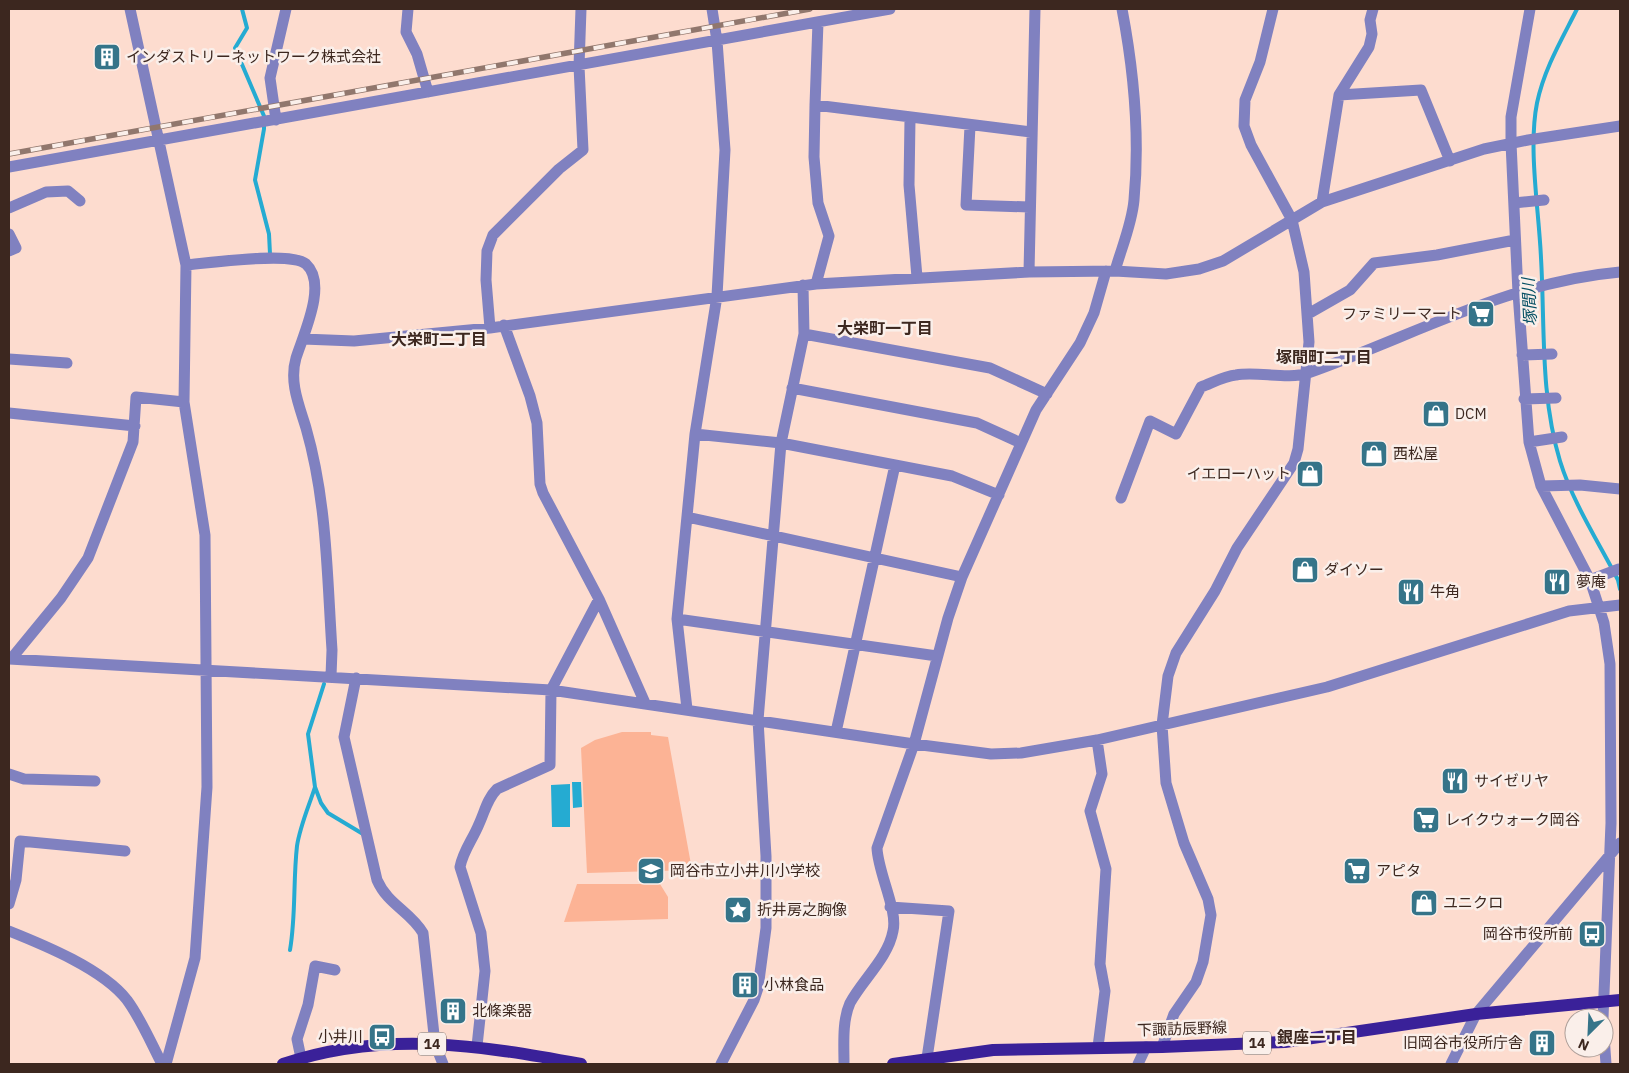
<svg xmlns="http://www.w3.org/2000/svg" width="1629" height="1073" viewBox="0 0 1629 1073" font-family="'IBM Plex Sans','Noto Sans JP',sans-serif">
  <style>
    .green { fill: #fcb395 }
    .water { fill: #25abd2 }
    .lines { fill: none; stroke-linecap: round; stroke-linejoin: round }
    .stream { stroke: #25abd2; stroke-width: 4 }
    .minor { stroke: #8081c0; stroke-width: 11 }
    .major { stroke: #3a2199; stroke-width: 12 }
    .rail-casing { stroke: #91776d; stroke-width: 5.5 }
    .rail { stroke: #faefea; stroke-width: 4; stroke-dasharray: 11; stroke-linecap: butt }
    .labels { text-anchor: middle; stroke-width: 5; stroke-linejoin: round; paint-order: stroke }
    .shield { fill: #faefea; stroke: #75635c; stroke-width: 1 }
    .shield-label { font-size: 14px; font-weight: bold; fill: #3c271f }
    .poi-label { font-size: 15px; fill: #3c271f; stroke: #faefea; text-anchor: start }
    .street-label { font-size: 15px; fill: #3c271f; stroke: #faefea }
    .water-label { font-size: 16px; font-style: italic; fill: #065064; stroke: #faefea }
    .neighbourhood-label { font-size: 16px; font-weight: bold; fill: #3c271f; stroke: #faefea }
  </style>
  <rect width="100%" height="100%" fill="#fddccf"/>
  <path class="green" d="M622,732H651V735L668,737L692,870L587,873L581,748L595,740Z
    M577,884H660L668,897V919L564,922Z"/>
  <path class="water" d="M572,782H581L582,807L573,808Z
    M570,784V827H552L551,785Z"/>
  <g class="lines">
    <path class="stream" d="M242,9L247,28L235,48L264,116V129L255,180L269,234L270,254
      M1577,9C1562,39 1544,69 1537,103C1528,148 1539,211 1541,258C1545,326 1540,395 1560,461C1573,503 1598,541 1618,580L1620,589
      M324,684L308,734L315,787L321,803L328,813L363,834
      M290,950C296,915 293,881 297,846C300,826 309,806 315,787"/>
    <path class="minor" d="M130,9L186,265L184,402L205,535L207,787L195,958L166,1064
      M408,9L406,32L417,54L428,92
      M1530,9L1511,117V143L1518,293L1529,442L1541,486L1590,580L1604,623L1610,664L1611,823L1603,1018
      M1339,95L1421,90L1450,161
      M815,105L818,22
      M910,119L909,185L917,277
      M276,120L270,78L286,9
      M970,126L966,205L1029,207
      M9,167L890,9
      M1322,202L1339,95L1369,47L1372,34L1370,20L1373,9
      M1514,203L1544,200
      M9,208L46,192L68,191L80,201
      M9,234L16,248L9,251
      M186,265C208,263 291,251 306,264C328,284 303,335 296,358C289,382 299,405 306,428C327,501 327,575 332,650L331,676
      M1115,271C1121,249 1132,224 1134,200C1140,136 1134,72 1122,9
      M1029,272L1035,9
      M816,284L829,236L818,203L814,157L815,105L1031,132
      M1308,314L1350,290L1374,263L1437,255L1515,240
      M504,325L530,396L537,423L540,484L543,493L599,599L645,703
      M490,328L486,280L487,251L493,235L559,169L583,150L579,66L581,9
      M804,334L990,368L1047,394
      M303,339L354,341L490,328L816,284L1029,272L1115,271L1166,274L1199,269L1223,261L1322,202L1484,149L1528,140L1620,126
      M1522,355L1552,354
      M9,359L67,363
      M792,388L977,423L1021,443
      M1524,399L1556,398
      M9,413L135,426
      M695,434L781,443L952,476L999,495
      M1529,442L1562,437
      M1541,486L1580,485L1620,489
      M1121,498L1150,421L1176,434L1201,387C1212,383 1224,376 1236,375C1257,371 1288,380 1308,373C1413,336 1507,282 1620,272
      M687,517L962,577
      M1590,580L1619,569
      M677,619L937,656
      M9,659L551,690L914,744L991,754L1021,753L1097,740L1327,687L1569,611L1620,605
      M11,659L61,598L88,558L133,442L136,397L184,402
      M356,678L344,737L377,880C388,905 410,911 423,933L435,1044L443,1064
      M687,709L677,619L695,434L717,296L725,150L717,41L712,9
      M836,732L895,465
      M1097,740L1102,774L1090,811L1106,869L1100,964L1105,991L1098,1047
      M9,774L24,779L95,781
      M9,904L16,880L20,841L125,851
      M890,907L949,911L927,1058
      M9,931C44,945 103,969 127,1000C141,1019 151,1043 162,1064
      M1604,1036L1606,1064
      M477,1046L485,971L481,933L460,867C463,851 473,839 479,824C485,811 487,799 497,789L550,765L551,690L599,599
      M1162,1047L1174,1014L1196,982L1203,962L1211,915L1208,899L1184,843L1166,783L1162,725L1168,676L1176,653L1215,591L1237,548L1294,463L1298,449L1309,342L1304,272L1292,220L1251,145L1244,126L1245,100L1260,62L1273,9
      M301,1058L297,1039L308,1005L315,966L335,970
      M721,1064L754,1000L758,988L766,928V856L758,720L781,443L804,334L803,285
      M844,1064C844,1045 842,1021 850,1003C863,979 888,958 893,931C898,910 878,873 877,848L914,744L948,618L962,577L1036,410L1080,343L1094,313L1106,271
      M1138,1064L1146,1047
      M1451,1064L1476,1014L1620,843"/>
    <path class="major" d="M283,1064C384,1030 479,1045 581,1064
      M893,1064L993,1050L1162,1047L1285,1042L1476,1014L1620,1000"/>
    <g class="rail-casing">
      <path id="rail" d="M9,154L810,9"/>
    </g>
    <use href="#rail" class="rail"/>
  </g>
  <defs>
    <g id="building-square" transform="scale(1.4375)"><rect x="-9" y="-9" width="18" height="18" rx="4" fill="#357489" stroke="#faefea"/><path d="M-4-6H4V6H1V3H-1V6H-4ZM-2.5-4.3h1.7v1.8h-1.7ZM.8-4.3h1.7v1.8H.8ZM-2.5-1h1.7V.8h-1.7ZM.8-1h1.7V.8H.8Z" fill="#fff"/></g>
    <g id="supermarket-square" transform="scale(1.4375)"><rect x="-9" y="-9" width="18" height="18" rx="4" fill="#357489" stroke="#faefea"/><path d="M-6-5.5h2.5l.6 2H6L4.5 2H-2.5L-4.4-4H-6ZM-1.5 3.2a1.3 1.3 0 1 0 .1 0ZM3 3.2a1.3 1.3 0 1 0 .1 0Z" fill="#fff"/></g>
    <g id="shop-square" transform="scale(1.4375)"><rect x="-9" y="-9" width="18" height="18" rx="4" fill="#357489" stroke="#faefea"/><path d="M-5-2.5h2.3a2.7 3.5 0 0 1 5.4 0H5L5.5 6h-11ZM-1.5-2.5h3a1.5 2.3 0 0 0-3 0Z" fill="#fff"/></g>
    <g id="restaurant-square" transform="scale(1.4375)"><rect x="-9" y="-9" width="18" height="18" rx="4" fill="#357489" stroke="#faefea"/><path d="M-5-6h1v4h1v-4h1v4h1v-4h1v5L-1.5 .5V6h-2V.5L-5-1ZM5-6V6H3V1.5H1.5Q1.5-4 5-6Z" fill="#fff"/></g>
    <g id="school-square" transform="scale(1.4375)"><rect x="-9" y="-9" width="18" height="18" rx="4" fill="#357489" stroke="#faefea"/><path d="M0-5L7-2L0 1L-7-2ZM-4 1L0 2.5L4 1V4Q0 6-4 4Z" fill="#fff"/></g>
    <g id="sight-square" transform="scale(1.4375)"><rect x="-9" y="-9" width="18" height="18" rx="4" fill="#357489" stroke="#faefea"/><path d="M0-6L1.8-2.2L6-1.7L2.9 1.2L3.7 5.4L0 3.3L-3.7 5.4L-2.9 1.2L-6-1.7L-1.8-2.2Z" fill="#fff"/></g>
    <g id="bus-square" transform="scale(1.4375)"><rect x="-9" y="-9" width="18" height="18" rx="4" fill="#357489" stroke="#faefea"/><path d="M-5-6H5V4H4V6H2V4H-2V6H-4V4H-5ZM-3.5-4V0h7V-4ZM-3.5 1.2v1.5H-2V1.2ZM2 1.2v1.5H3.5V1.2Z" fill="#fff"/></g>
  </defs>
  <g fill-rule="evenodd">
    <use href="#building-square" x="107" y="57"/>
    <use href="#supermarket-square" x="1481" y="314"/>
    <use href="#shop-square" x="1436" y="414"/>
    <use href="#shop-square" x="1374" y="454"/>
    <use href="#shop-square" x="1310" y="474"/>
    <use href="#shop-square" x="1305" y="570"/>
    <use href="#restaurant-square" x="1557" y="582"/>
    <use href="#restaurant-square" x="1411" y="592"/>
    <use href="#restaurant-square" x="1455" y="781"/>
    <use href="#supermarket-square" x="1426" y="820"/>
    <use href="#school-square" x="651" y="871"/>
    <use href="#supermarket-square" x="1357" y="871"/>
    <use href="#shop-square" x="1424" y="903"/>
    <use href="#sight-square" x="738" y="910"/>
    <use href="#bus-square" x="1592" y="934"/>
    <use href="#building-square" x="745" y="985"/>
    <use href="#building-square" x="453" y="1011"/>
    <use href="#bus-square" x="382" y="1037"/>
    <use href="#building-square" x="1542" y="1043"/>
  </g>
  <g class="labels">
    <g class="shield">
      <rect x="1243" y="1031.5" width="28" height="23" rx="4"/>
      <rect x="418" y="1032.5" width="28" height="23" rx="4"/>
    </g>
    <g class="shield-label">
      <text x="1257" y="1048">14</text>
      <text x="432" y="1049">14</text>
    </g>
    <g class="poi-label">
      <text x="126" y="62">インダストリーネットワーク株式会社</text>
      <text x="1462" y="319" text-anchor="end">ファミリーマート</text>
      <text x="1455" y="419">DCM</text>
      <text x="1393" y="459">西松屋</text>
      <text x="1291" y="479" text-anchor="end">イエローハット</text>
      <text x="1324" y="575">ダイソー</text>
      <text x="1576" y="587">夢庵</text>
      <text x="1430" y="597">牛角</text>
      <text x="1474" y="786">サイゼリヤ</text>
      <text x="1445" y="825">レイクウォーク岡谷</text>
      <text x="670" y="876">岡谷市立小井川小学校</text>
      <text x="1376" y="876">アピタ</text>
      <text x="1443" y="908">ユニクロ</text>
      <text x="757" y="915">折井房之胸像</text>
      <text x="1573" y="939" text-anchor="end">岡谷市役所前</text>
      <text x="764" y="990">小林食品</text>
      <text x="472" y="1016">北條楽器</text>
      <text x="363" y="1042" text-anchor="end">小井川</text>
      <text x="1523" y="1048" text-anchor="end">旧岡谷市役所庁舎</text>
    </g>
    <g class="street-label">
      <text transform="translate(1182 1029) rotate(-2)" y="5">下諏訪辰野線</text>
    </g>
    <g class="water-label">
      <text transform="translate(1529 302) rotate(-93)" y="6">塚間川</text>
    </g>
    <g class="neighbourhood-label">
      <text x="885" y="334">大栄町一丁目</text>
      <text x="439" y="345">大栄町二丁目</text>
      <text x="1324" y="363">塚間町二丁目</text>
      <text x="1317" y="1043">銀座一丁目</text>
    </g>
  </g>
  <rect width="1629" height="1073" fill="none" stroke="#3c271f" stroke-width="20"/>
  <g transform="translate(1589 1033) rotate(204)"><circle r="24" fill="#faefea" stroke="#ae9f99"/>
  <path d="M0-4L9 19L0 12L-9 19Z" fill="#357489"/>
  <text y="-8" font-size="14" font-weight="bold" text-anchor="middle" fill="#3c271f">N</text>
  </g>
</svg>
